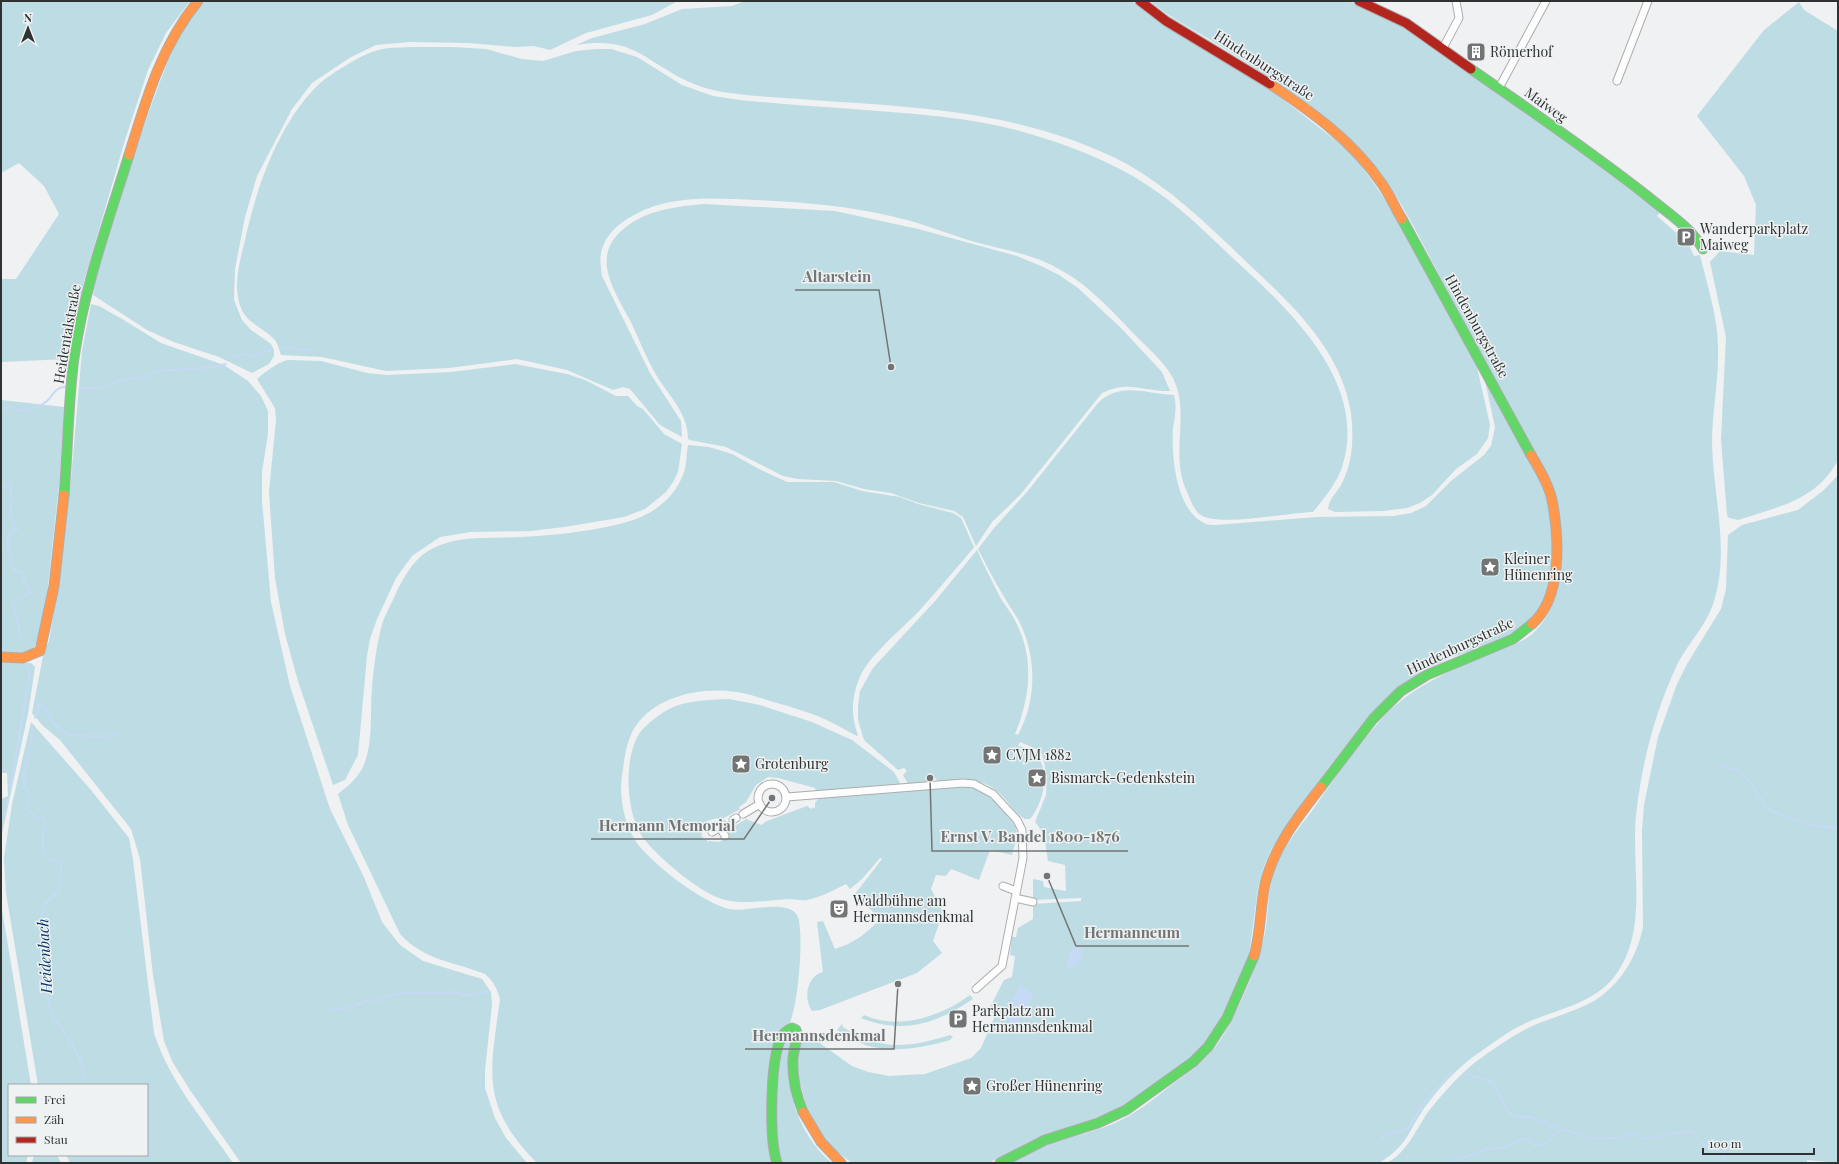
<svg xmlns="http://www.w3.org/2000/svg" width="1839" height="1164" viewBox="0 0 1839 1164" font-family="'Playfair Display',serif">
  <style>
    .green { fill: #bedce3 }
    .water { fill: #c6daf5 }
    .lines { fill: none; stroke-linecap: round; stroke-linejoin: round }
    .stream { stroke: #c6daf5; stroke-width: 2 }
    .street-casing { stroke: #acadae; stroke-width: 9 }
    .fast-casing { stroke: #acadae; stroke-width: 11 }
    .slow-casing { stroke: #acadae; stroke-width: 11 }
    .jam-casing { stroke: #acadae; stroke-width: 11 }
    .street { stroke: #fdfdfd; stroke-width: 7 }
    .fast { stroke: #63d668; stroke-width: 9 }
    .slow { stroke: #ff974d; stroke-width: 9 }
    .jam { stroke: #b3261e; stroke-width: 9 }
    .labels { text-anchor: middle; stroke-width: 3; stroke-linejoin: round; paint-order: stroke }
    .poi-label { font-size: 14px; fill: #303232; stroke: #eef2f3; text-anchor: start }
    .street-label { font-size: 14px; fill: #303232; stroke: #eef2f3 }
    .water-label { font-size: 15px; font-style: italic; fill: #05366c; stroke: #eef2f3 }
    .leader { fill: none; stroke: #737575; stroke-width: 1.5 }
    .callout-dot { fill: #737575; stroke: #eef2f3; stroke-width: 1.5 }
    .callout-label { font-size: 15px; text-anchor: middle; font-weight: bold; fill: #737575; stroke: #eef2f3; stroke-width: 3; stroke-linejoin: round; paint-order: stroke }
  </style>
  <rect width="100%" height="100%" fill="#eff1f2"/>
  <path class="green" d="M1,1H190L166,33L148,70L125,140L84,281L67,359L1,362V279H16L59,214L44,186L19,163L1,173Z
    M205,1H676V2L652,15L586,33L550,50L534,46L516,47L468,43L409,42L376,45L351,57L312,83L292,109L281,130L257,176L245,217L235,269L234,300L242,320L251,330L271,344L274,350V356L269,364L252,373L219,357L174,342L147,330L93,295L95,280C113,222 130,165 150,109C164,71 177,31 205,1Z
    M745,1H1132L1149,15L1272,91L1343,146L1358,161L1391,208L1477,367L1490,425L1488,438L1477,454L1456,469L1432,495L1420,503L1407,508L1383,511L1335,512L1328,509C1329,500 1335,494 1340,487C1353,464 1354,438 1351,413C1342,354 1298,310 1256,271C1215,232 1176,192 1127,164C1110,155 1093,148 1075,141C986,108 893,106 799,99C779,97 758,97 738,94C717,92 697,87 679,77C638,54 628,37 576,45L592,38L645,24L682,9L732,6Z
    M1150,1H1349L1403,27L1565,140L1632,188L1660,212L1657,216L1688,243L1694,256L1700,255C1707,285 1718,317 1718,348C1719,380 1712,412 1712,443C1713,496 1730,550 1714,601C1707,625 1688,643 1677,665C1656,710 1643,758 1637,807C1629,862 1650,925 1617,973C1597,1003 1557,1009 1526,1023C1509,1030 1492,1044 1477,1054C1457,1068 1439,1088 1425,1107C1407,1133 1408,1145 1379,1163H1011C1022,1157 1033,1150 1044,1146C1070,1136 1099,1132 1123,1119C1141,1110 1157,1096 1173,1084C1186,1074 1201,1064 1212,1051C1232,1028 1259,964 1265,933C1269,912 1267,889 1275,869C1283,847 1298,829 1312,811C1333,780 1355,750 1379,722C1408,688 1448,672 1488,654C1501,649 1516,645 1527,638C1567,609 1564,547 1557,504C1520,431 1482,357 1444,284C1417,234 1393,178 1350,139C1310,102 1264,73 1217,44C1195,30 1170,18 1150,1Z
    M1799,2L1804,10L1838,31V460C1817,500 1778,507 1738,520L1729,518L1727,515L1721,439L1726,337L1710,262L1720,251L1754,255L1756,205L1744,176L1697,116L1764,30Z
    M410,47H452L486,49L522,59L543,61L576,51L596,49H611L637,57L682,85L713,96L740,100C781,104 823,107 865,110C919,114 975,118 1027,133C1068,145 1111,161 1147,185C1180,206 1207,234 1236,261C1291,311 1371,386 1341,470C1335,485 1323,500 1313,512C1289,512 1214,529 1198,513C1193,507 1190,499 1187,492C1169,454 1191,414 1173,378C1164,362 1149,349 1136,336C1113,312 1089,285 1059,269C1033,254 1004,250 975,242C948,234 922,223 895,217C849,206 803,202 756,200C730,199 703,197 677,201C651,204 610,221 602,249C599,258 601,267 602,276L650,373L681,421L682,437L660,425L630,389L623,387L613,390L567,370L517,359L449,368L386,371L322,357L281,355C279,350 278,343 274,339C258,323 242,323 238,297C234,276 243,251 247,231C259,181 279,126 315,88C325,78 338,70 350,63C360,57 371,51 383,49C391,47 401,48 410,47Z
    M704,204L835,211L918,229L1017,256L1041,266L1059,275L1078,288L1121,328L1162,372L1170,391C1142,391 1129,380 1102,393L1020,495L992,522L976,546L963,517L954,511L919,503L891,493L864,489L836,481L798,479L783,476L726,447L690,440L688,439C688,414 671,398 658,378C647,360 639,339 630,320C621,304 610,286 607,268C605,253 610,242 620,232C644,210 673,207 704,204Z
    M91,304L99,306L122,319L161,343L224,365L248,381L261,396L268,411V434L262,472V501L271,602L290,686L330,809L363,875L382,922L400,945L423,961L482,979L491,992L492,1005L485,1070V1088L495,1118L506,1138L527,1163H241L190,1090L172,1061L164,1041L153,975L140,859L131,829L60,740L43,726L32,713L44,651L49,641L57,594L71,480L82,351Z
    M288,360L321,361L367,373L387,375L451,372L515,364L567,374L585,380L616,396H628L637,406L643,409L664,434L682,444L678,472L673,482L666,492L645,509L624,517L564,527L531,531L471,532L440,537L412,556L396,578L377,619L370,639L367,656L358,755L345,780L333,785L298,681L285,634L275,578L269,492L276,420L275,408L257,379C265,372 278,362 288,360Z
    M1485,381L1539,479L1550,510L1553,545L1549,583L1545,598L1540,610L1523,628L1499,641L1450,658L1422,672L1399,688L1369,716L1329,767L1289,821L1271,850L1264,866L1258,888L1249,955L1235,990L1213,1036L1205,1047L1139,1096L1115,1111L1035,1139L989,1163H852L831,1147L822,1137L807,1108L799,1079L798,1063L799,1049L803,1036L812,1032L822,1034L821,1044L852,1066L868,1072L889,1076L925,1074L971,1058L981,1048L995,1016L989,1009L1004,980L1012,977L1015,956L1010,955L1012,937H1016L1018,928L1033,919V904L1081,901V898L1033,900V879L1043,881L1044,887L1066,891L1065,865L1048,861C1046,846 1045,833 1035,822L1046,795L1047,778L1045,767L1042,754L1036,749L1020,742L1018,746C1023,747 1029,748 1033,751C1052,767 1044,803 1030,819H1025C1017,815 1011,806 1005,799C985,776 967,779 939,782L935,778L930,782L908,784L903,775L907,771L904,768L898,770L865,741L863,737L858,720V706L860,691L873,668L936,600L977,550C984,566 992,581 1000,597C1004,604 1009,610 1013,617C1035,654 1031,696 1015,734L1018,735C1037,700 1037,657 1019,621C1014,612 1008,604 1003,595C994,580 986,565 978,549L994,528L1027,492L1098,403C1121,381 1145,394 1174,395C1177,406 1175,417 1173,428C1171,455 1176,510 1204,523C1207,525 1212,525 1216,525L1317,517L1393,516L1411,513L1426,506L1451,481L1484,455L1491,446L1495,427Z
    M1,400L64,407L60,476L47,595L42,630L33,650L27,653L1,652Z
    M688,445L709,447L732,454L759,469L787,482H834L862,491L900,497L918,504L953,513L961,518L974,547L971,551C954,571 937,591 919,611C901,630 868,656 859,679C851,699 851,716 858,735L857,736C843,729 829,720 815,715C794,707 772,702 751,695C713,684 658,692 635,727C627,740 625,754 623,769C618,794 623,822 637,843C652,864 703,903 729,909C746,913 786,898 797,915C805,928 798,1010 789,1024C788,1026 784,1029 782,1030L773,1163H537C480,1105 490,1074 500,999C497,988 493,981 485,974C452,961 425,961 400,934L348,825L338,794C349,785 360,777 365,762C373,739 370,711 372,687C374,665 377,642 383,621C387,611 393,601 397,591C404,577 414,559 428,551C456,534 489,539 520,537C551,536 621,529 647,514C663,506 677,491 683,475C687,466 686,454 688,445Z
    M1838,475V1163L1807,1160V1163H1387C1408,1151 1415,1131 1428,1112C1439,1098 1451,1084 1464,1072C1479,1058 1512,1036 1530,1027C1550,1018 1574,1012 1594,1001C1620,985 1637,957 1643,927L1642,830L1644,805L1658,737L1677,684L1687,664L1721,609L1726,589L1728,535L1742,525L1798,510L1824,490Z
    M1,662L31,663L35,667L28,714L1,838V799L8,796L7,773H1Z
    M729,699L760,705L812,722L852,740L894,772L900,783L899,785L816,791L815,788L778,778L768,777L756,785L746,802L739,807L740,809L719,821L717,818L707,821V823L700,832L702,833L701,837L703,836L702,839L707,840V843L708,841L719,842L724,839L725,832L746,819L761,825L767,821L807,806L811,809L814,807L815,809V803L819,798L963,786C987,788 1001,808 1015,825C1020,839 1014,844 1012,855L990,850L979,880L951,869L946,876L936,875L931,889L943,912L933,941L942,953L917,973L820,1010L812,1011C803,998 807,976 823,972L817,922L823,921L835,949C854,943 866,934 880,919L855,894L882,859L880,858L862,879L850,889L846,884C834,890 821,897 807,900C801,901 795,899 789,899C764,900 738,907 714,896C693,886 652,853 640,833C626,808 623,756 641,731C648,723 660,714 669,709C687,700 709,700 729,699Z
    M31,722L91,790L129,838L133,860L154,1033C169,1081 205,1122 233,1163H70L66,1155H147V1085H38L6,893L4,858L12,804Z
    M1,903L31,1085H9V1155H28L26,1163H1Z
    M970,995L973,999C937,1023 904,1035 861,1018L864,1015C898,1031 942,1016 970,995Z
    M842,1024L843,1027C881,1051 908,1048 950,1035L953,1037L950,1040C911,1051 872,1057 837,1030Z
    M791,1033L793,1037C780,1081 797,1134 832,1163H781L775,1144L778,1070L783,1041Z
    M34,1155H57L61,1163H32Z"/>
  <path class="water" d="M1076,946L1082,949V959L1075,967L1068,968L1066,965C1068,959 1070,949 1076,946Z
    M1020,986L1034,994L1017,1026L1002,1018Z"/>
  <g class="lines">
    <path class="stream" d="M282,348L293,347L296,349L310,350
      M234,356L244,354L250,356L271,350
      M80,388H101C107,382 140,377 150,376L153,372L157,371L214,367L226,364
      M1,408H7L12,406L19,411C28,410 39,408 47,401C54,395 55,386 67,387
      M1,488L8,484L10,485L12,503L9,516L18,529L10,532C5,543 8,551 12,562C13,566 12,568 15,571L21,572L25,583L30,588V593L15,602L14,605L22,643
      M38,704C48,709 47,715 53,723C56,726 64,732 68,734C76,736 110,738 117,734
      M35,718L39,707L36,703
      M33,730L23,778L29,798L26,808L37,819L42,817L45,820C45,832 37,851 49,860C54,862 58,861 61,864L60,887L55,894L45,904L41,919L43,977L52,1015L71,1042L80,1060L87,1085
      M1717,765L1737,770L1749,781L1769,810L1811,825L1838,828
      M11,787L30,672L25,664
      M1,819L5,814L8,800
      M329,1010L348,1008L369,1000L376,1002C402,986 424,996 452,992C457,992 462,996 467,995C474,995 481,992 488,992
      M1466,1074L1493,1082L1505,1107L1512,1115L1521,1117H1530L1548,1123L1549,1126H1557L1562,1130
      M1700,1140C1703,1146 1711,1149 1718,1148L1728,1163
      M1380,1141L1383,1136L1409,1128L1426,1100L1452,1073
      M128,1155L129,1163
      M1448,1163L1488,1149L1503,1148L1525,1138L1534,1145C1537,1145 1543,1145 1546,1143C1552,1139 1554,1132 1563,1130C1573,1129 1578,1137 1588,1138C1600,1139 1624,1139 1634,1133L1644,1139L1688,1131L1697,1135"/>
    <g class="street-casing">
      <path id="street" d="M1443,48L1459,18L1456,1
        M1617,81L1648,1
        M1499,88L1546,1
        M758 798a14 14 0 1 1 28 0a14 14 0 1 1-28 0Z
        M787,797L963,783L974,784L993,794L1017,820L1022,830L1023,858L1002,966L976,989
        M743,814L760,804
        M733,820L736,818
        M720,827L725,836
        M712,832L724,825
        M1003,886L1016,891
        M1015,898L1033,902"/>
    </g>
    <g class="fast-casing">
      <path id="fast" d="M1471,69C1530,110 1590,151 1646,195C1666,212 1690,226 1703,249
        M1402,219L1531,455
        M64,495C68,449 68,403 74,358C84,288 108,222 129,155
        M1321,787L1373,719L1401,691L1427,675L1513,639L1532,624
        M777,1163C769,1139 770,1061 781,1038C783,1033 787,1030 792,1028L796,1030L797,1033C797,1041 794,1049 793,1058C792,1076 796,1095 803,1112
        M1000,1163L1045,1140L1098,1123L1126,1110L1193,1062L1208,1047L1227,1018L1254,956"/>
    </g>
    <g class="slow-casing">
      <path id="slow" d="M1270,84C1312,112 1354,142 1382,184C1390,195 1395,208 1402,219
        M129,155C146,100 161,46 198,1
        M1531,455C1540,470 1550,487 1553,505C1559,541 1562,598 1532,624
        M1,657L23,658L40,651L54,586L64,495
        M1254,956C1261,932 1260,908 1265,884C1274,846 1298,817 1321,787
        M803,1112L821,1142L841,1163"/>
    </g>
    <g class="jam-casing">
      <path id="jam" d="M1140,1L1166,21L1270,84
        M1359,1L1406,23L1471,69"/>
    </g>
    <use href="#street" class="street"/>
    <use href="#fast" class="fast"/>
    <use href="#slow" class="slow"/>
    <use href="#jam" class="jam"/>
  </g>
  <defs>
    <g id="building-square" transform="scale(1)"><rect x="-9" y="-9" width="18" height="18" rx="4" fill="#737575" stroke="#eef2f3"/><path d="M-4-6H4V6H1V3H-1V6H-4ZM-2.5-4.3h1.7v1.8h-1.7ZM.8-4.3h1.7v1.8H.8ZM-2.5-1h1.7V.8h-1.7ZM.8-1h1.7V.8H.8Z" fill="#fff"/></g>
    <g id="parking-square" transform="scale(1)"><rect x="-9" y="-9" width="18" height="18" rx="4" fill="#737575" stroke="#eef2f3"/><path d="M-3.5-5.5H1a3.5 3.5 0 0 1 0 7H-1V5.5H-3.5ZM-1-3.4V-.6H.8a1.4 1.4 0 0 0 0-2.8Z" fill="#fff"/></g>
    <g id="sight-square" transform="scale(1)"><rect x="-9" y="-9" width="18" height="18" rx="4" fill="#737575" stroke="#eef2f3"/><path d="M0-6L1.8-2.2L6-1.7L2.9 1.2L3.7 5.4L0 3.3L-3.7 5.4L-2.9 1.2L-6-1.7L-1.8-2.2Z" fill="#fff"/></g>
    <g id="theatre-square" transform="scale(1)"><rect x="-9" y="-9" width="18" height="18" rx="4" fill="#737575" stroke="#eef2f3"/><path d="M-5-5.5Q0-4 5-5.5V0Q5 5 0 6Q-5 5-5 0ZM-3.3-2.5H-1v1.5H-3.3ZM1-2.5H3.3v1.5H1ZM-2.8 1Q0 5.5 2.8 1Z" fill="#fff"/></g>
  </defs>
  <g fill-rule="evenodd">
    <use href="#building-square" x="1476" y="52"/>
    <use href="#parking-square" x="1686" y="237"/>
    <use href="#sight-square" x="1490" y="567"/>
    <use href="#sight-square" x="992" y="755"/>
    <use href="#sight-square" x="741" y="764"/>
    <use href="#sight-square" x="1037" y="778"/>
    <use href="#theatre-square" x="839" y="909"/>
    <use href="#parking-square" x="958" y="1019"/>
    <use href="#sight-square" x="972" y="1086"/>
  </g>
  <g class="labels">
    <g class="poi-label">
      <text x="1490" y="57">Römerhof</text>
      <text x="1700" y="234">Wanderparkplatz<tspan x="1700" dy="16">Maiweg</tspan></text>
      <text x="1504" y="564">Kleiner<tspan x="1504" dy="16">Hünenring</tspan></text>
      <text x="1006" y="760">CVJM 1882</text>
      <text x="755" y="769">Grotenburg</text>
      <text x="1051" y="783">Bismarck-Gedenkstein</text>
      <text x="853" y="906">Waldbühne am<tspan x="853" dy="16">Hermannsdenkmal</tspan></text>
      <text x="972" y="1016">Parkplatz am<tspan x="972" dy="16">Hermannsdenkmal</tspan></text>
      <text x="986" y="1091">Großer Hünenring</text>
    </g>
    <g class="street-label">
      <text transform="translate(1264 65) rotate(33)" y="5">Hindenburgstraße</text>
      <text transform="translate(1546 105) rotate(36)" y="5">Maiweg</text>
      <text transform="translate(1477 326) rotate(61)" y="5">Hindenburgstraße</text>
      <text transform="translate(67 334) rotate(-80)" y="5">Heidentalstraße</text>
      <text transform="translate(1460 646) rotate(-25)" y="5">Hindenburgstraße</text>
    </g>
    <g class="water-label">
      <text transform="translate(45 956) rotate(-93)" y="5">Heidenbach</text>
    </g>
  </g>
  <path class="leader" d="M891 367L879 290H795M772 798L744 839H591M930 778L932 851H1128M1047 876L1076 946H1189M898 984L894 1049H745"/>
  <g class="callout-dot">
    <circle cx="891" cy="367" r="4"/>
    <circle cx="772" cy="798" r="4"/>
    <circle cx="930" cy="778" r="4"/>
    <circle cx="1047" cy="876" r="4"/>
    <circle cx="898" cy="984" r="4"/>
  </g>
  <g class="callout-label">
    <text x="837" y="282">Altarstein</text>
    <text x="667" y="831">Hermann Memorial</text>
    <text x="1030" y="842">Ernst V. Bandel 1800-1876</text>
    <text x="1132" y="938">Hermanneum</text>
    <text x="819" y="1041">Hermannsdenkmal</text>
  </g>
  <rect width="1839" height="1164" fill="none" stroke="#303232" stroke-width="4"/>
  <rect x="8" y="1084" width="140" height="72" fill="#eef2f3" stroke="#a2a5a6"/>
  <rect x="16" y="1097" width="20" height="6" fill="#63d668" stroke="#a2a5a6"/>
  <text x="44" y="1104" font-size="12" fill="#303232">Frei</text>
  <rect x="16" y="1117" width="20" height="6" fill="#ff974d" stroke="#a2a5a6"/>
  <text x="44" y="1124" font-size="12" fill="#303232">Zäh</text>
  <rect x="16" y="1137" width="20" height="6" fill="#b3261e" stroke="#a2a5a6"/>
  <text x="44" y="1144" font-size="12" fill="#303232">Stau</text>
  <g transform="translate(28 28)" stroke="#eef2f3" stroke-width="3" paint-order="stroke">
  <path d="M0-3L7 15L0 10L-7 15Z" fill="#303232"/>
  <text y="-6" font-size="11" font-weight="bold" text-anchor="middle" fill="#303232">N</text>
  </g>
  <path d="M1703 1148v6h111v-6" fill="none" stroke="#303232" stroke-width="2"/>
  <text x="1709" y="1148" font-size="12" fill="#303232" stroke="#eef2f3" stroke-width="3" paint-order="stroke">100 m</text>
</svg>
